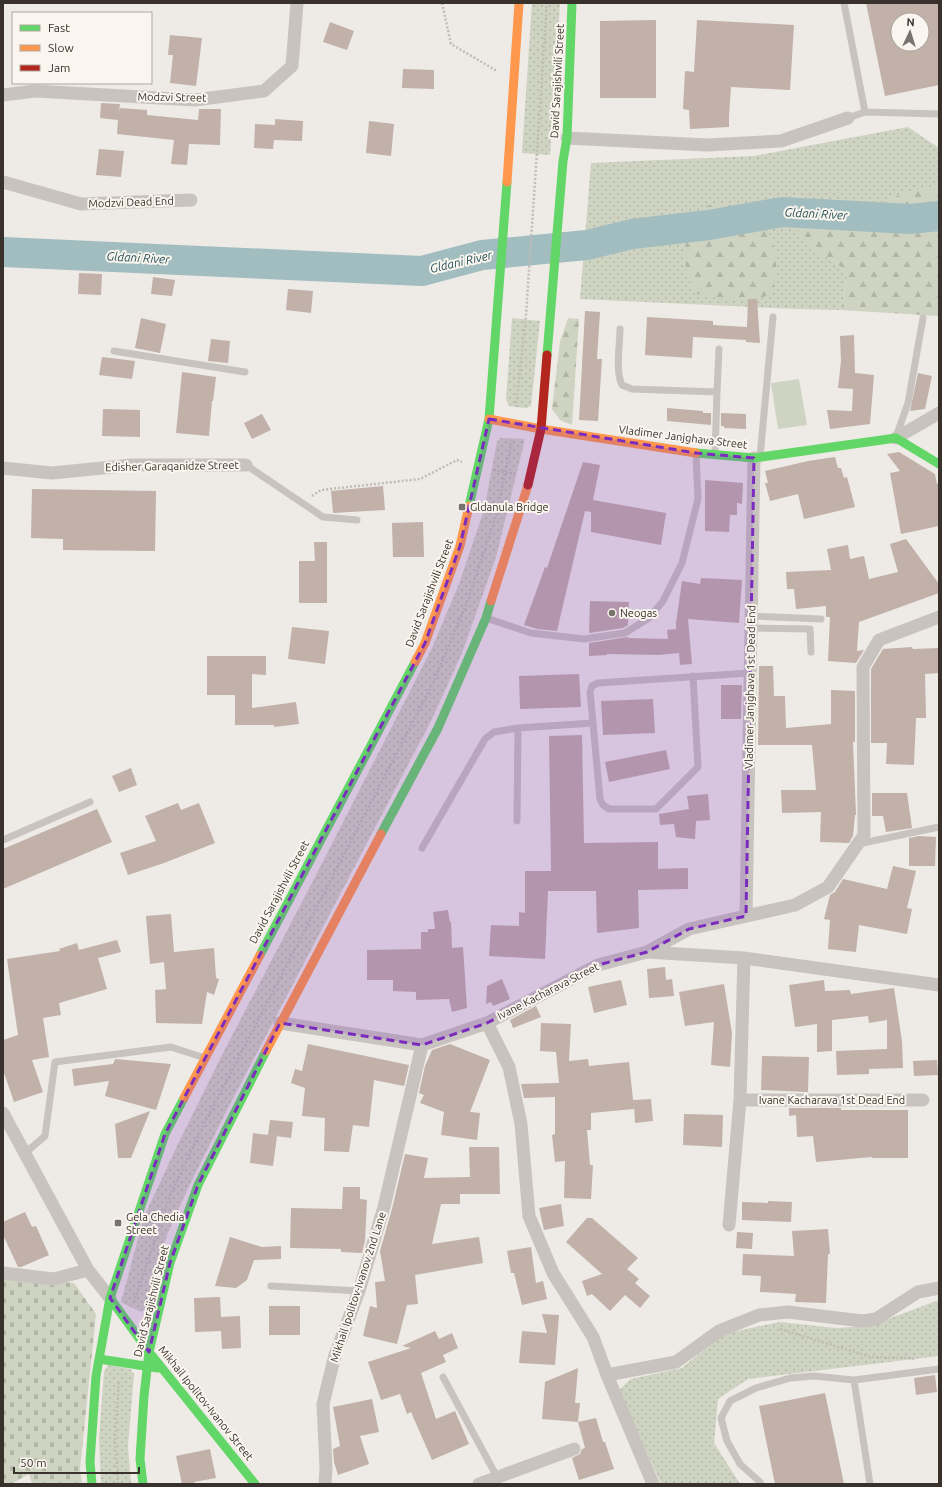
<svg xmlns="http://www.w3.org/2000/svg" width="942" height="1487" viewBox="0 0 942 1487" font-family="Ubuntu,sans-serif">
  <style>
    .grass { fill: url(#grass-dots) }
    .forest { fill: url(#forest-firs) }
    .cemetery { fill: url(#cemetery-stones) }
    .pitch { fill: #cfd3c1 }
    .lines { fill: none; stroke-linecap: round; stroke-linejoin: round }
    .river { stroke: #a2bdbf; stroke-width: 30 }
    .building { fill: #c1b1a9; fill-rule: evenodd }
    .path { stroke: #c1bcb6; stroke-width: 2.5; stroke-dasharray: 2 2; stroke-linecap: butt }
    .lane { stroke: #c8c3be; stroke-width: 7 }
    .street { stroke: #c8c3be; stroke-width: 13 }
    .fast { stroke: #63d668; stroke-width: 9 }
    .slow { stroke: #ff974d; stroke-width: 9 }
    .jam { stroke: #b3261e; stroke-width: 9 }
    .marked { fill: #7b2cbf; fill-opacity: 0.2; stroke: #7b2cbf; stroke-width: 3; stroke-dasharray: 8 5; stroke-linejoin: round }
    .poi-dot { fill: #78726d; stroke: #faf5ee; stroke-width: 1.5 }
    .labels { text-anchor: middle; stroke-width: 4; stroke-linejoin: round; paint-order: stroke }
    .street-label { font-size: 11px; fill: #39312c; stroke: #faf5ee }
    .poi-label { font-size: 11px; fill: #39312c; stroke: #faf5ee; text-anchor: start }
    .water-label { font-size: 12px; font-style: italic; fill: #235359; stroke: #faf5ee }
  </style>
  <defs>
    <pattern id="grass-dots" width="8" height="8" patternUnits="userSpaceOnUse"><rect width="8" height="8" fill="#cfd3c1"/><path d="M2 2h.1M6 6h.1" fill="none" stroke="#b2b6a6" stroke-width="1.8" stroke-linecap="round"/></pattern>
    <pattern id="forest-firs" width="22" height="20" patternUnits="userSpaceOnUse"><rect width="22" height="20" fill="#cfd3c1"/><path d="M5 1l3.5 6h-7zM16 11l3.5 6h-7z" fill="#b2b6a6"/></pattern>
    <pattern id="cemetery-stones" width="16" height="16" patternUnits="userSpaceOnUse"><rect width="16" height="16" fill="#cfd3c1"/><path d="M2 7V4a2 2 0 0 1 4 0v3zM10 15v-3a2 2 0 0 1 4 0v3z" fill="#b2b6a6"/></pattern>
  </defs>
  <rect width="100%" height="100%" fill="#eeeae6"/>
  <path class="grass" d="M532,3H560L550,155L522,153Z
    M908,127L939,148V186H936L904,193L872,206L836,205L792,195L814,249L840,266L847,278L841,310L797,309L580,299L591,163L754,156Z
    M512,318L540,321L531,406L526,408L509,406L506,399Z
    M500,438L525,439L496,557L462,653L432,719L228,1108L189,1186L167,1235L146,1308L141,1312L121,1302L144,1217L177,1146L224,1051L313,881L432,648L459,584L484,510L497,442Z
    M939,1300V1356L748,1379L718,1399L714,1443L740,1484H661L619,1390L631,1379L682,1368L723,1334L780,1322L836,1328L869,1326Z
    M108,1365L130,1369L134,1374L128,1446L131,1484H101L99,1438L104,1372Z"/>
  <path class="forest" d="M936,186H939V316L841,310L847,278L840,266L814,249L800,235L794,221L792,195L836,205L872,206L904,193Z
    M717,202L730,205L765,230L776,252V273L773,288L764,297L748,300L717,298L697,294L686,274L685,246L700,209Z
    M568,318L579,319L572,425L560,420L552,409L560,342Z"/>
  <path class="cemetery" d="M3,1277L74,1283L96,1314L80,1469L82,1484H32L29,1474L11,1484H3Z"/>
  <path class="pitch" d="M799,379L807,425L778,429L771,383Z"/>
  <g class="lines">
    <path class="river" d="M3,252L422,271L482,255L587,245L632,234L709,225L782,212L910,219L939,216"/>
  </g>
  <path class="building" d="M866,3H939V85L885,96ZM898,20H922V44H898Z
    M656,20V98H600V21Z
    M697,20L794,25L790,90L731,87L729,116V127L690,129L689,110L683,109L685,71L694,72Z
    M330,22L354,31L347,50L323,42Z
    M170,35L202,38L196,86L170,83L173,55H168Z
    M403,69L434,70V89L402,88Z
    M101,103L120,104L119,113V108L147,110V115L198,120L199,109H221L220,145L189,144L187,165L171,164L174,140L117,134L118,120L100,118Z
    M275,119L303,121L302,141L274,140L273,149L254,148L255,124L275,125Z
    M369,121L394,124L391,156L366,153Z
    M99,149L124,151L121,177L96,175Z
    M79,273L102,274L101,295L78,294Z
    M153,277L175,280L172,296L151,294Z
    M288,289L313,291L311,313L286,310Z
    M748,299H757L760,343L746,342V340L693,337L692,358L645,355L647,317L713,321V325L747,327Z
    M585,311L600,312L597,359H602L598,421L579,420Z
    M141,318L166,324L160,353L135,348Z
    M854,335L855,373L874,375L870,424L830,429L827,410L852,411L853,389L838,388L841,361L840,336Z
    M211,339L230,341L228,363L208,361Z
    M102,357L135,361L132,379L99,375Z
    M182,372L216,377L213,401H212L209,436L176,433Z
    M918,373L932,376L925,409L910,411Z
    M667,408L703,411V413H711V425L667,421Z
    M103,409L140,410V437L102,436Z
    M721,413L746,414V429L724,428V426H721Z
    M262,414L271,430L252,439L244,423Z
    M899,452L935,474L937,484H939V526L901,534L890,473L900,471L887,454Z
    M835,457L838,468H841L844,478L847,477L855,507L804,519L798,494L770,501L765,483H768L765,471L808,461Z
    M583,462L600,465L593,500L666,513L661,545L591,532V512L585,511L557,631L537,629L524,625L545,567L547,568Z
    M705,480L743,483L742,504L737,503V515H730L729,532L705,531Z
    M383,486L385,510L333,513L331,491Z
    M32,489L156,491L155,551L63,550V539L31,538Z
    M423,522L424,557H393L392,523Z
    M906,539L939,584V593L859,622L857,651L864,650L856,663L828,661L830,617H826V606L796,609L794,589H787L786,572L831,570L827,549L848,545L850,559L864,556L869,579L898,572L890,544Z
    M314,542H327V603H299V561H315Z
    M701,578L742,580L739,623L688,619L692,664L680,665L679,653L659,655L607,654V655L589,656V643L628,637V638L668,639L667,630L676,629V623L682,581L700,584Z
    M590,601L629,602L628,625L623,628L589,633Z
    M292,627L329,631L325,664L288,659Z
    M912,647L913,649L939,648V673L925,674L926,718H916L914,765L886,764L887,743H871V669L883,649Z
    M207,656H266V675L252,674V708L296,702L299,724L274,727V725H235V695H207Z
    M759,666H773L774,696H785L786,728L831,724V690L855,691V742H853L856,815H855L853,836L849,843L820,842L821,812L782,813L781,790H816L812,745H758Z
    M579,674L581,707L520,709L519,676Z
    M721,685H742L741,719H721Z
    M653,699L655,733L603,735L601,701Z
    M582,735L584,843L658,842V869L688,868V889L638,890L639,928L597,933L596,891H548L545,959L489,956L491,925L519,926V912L525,913V871H551L549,736Z
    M666,750L670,769L609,782L605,762Z
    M131,768L137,785L119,792L112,776Z
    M872,793H907L912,828L886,832L883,816H872Z
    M708,794L710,820L696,821L695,839L676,837L674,824L660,825L659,814L689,809L687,796Z
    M178,803L181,810L199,803L215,843L164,863L128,875L120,853L156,841L145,816Z
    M97,809L112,842L3,889V849Z
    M919,836L936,837L935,866H909V838Z
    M893,866L916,871L907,908L912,909L907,934L859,925L856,952L828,949L830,920L824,919L830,895L835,892L843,879L887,889Z
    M448,910L450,922H451L452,948L463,947L467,1008L452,1012L449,999L416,1000V992L393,991V980H367V950L421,949V932H428V929H435L433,912Z
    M171,914L174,952L214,948L216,978L219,979L214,995L207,992L202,1024L156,1023L155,990L166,989L164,962L150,964L146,916Z
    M117,940L121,952L98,958L107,989L59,1003L61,1015L43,1018L49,1057L32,1060L43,1092L14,1102L3,1070V1040L18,1035L7,959L60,951L59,949L77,943L79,950Z
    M665,967L666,980L672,979L674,996L649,998L647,969Z
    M502,979L510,999L493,1006L491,1002L486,1004L487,986Z
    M621,980L627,1005L594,1013L588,987Z
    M824,980L825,991L850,990L851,994L894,988L902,1041L903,1068L869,1069V1074L837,1075L836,1051L887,1049V1020L869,1023L868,1016L832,1020V1051L817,1052V1024L795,1027L789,985Z
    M724,984L732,1033L730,1067L711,1065L714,1022L685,1026L679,992Z
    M536,1006L541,1017L513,1028L510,1020Z
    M541,1023L571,1024L569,1061L588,1059L589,1066L629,1062L633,1100L651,1099L653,1121L635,1123L634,1105V1109L591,1113V1130H587L590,1165H593L591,1199L564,1198L565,1161L555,1162L552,1135L555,1134V1097L524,1098L521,1084L559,1083L556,1052L540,1051Z
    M308,1044L409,1065L404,1086L374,1080L369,1127L353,1125L349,1152L324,1151L325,1118L302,1116L305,1088L291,1083L295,1069L302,1071Z
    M450,1044L490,1060L470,1112L480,1113L477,1140L441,1135L444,1112L420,1103L424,1095L419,1093L425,1066L432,1050Z
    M762,1056L809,1057L808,1092L761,1090Z
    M115,1059L171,1064L156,1110L105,1096L109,1081L74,1086L72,1069L113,1064Z
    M937,1060L938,1075L914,1076L913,1061Z
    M789,1108H841V1110H908V1158H872V1157L816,1162L813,1136L797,1137L796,1115L789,1116Z
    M150,1111L131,1158H118L115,1124Z
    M684,1114L723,1115L722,1147L683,1145Z
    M270,1120L293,1122L291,1138L268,1135Z
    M253,1133L277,1136L273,1166L250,1163Z
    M469,1147H499L500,1194H460V1204H441L432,1244L479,1237L483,1263L415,1275L418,1304L407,1305L397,1344L363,1336L370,1306L377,1308L375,1282L385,1281L380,1251L392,1209L405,1154L428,1158L424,1178L470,1177Z
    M343,1187H360V1199L367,1200L365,1241L362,1253L341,1252V1249L290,1248L291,1208L342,1209Z
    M768,1201L792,1202L791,1222L742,1220V1202L768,1203Z
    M561,1204L564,1226L544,1230L539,1208Z
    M25,1212L32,1227L36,1226L49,1255L21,1267H18L3,1235V1222Z
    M587,1218H592L638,1258L627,1269L639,1279L635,1283L650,1296L640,1308L625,1295L610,1311L592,1294L587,1296L582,1281L602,1274L566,1242Z
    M828,1229L830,1254H828L826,1303L795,1302L796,1294L760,1292L761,1276L742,1275L743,1254L794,1256L792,1231Z
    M737,1232L753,1233L752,1249L736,1248Z
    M230,1237L262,1247L281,1246V1259L254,1260L247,1280L236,1288L215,1286Z
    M531,1247L536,1283L543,1281L547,1299L522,1305L514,1273H511L507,1251Z
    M220,1297L221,1317L240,1316L241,1348L222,1349L221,1331L195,1332L194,1298Z
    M269,1306H300V1335H269Z
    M542,1314L559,1315L555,1365L519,1363L522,1331L547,1333Z
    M435,1331L439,1339L452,1333L458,1348L443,1355L446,1362L421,1373L436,1419L455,1411L469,1444L432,1460L411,1412L407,1414L400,1394L381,1400L368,1362L411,1348L402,1346Z
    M578,1368L575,1403H580L578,1422L542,1419L545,1382Z
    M935,1375L937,1392L916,1395L914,1378Z
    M825,1393L844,1484H775L759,1406Z
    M372,1399L379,1432L360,1436L369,1464L338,1475L334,1462L333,1449L340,1446L333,1407Z
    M596,1418L603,1442H605L614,1469L579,1480L572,1458L580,1454L582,1449L585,1448L578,1422Z
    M210,1449L216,1478L194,1482L195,1484H182L176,1456Z"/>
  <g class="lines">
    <path class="path" d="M442,3L451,44L497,71
      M516,407L526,315L547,3
      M494,470L515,474
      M312,496L321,490L420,479L457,460L462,462
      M134,1302L169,1198L199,1134L433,683L468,600L496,515L512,440
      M780,1329L871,1357L908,1358L916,1359
      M118,1484L115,1439L119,1380"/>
    <path class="lane" d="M844,3L865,112
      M848,118L865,112L939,114
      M620,329C620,345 615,371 622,385L632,389L717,392L715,454
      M114,351L245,372
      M717,392L719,349
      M896,437L908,403L923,318
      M760,457L773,317
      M246,465L323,517L357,520
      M751,616L821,619
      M486,618L531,633L584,639L625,633L649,618L663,601L682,563L698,499L696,454
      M751,628L810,629L811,652
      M593,723L600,799L603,805L609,809H656L698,767L693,676
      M517,821L518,728L593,723L590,692L592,686L598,683L750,673
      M3,840L90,802
      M858,844L939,827
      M422,848L485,739L494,732L518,728
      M24,1154L45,1136L55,1062L171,1047L205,1058
      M271,1286L359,1291
      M443,1377L497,1477
      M854,1380L870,1484
      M760,1482L740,1464L727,1441L721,1418L730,1401L756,1388L790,1378L814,1376L854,1380L939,1369"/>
    <path class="street" d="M3,95L35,91L195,100L264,91L292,66L297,3
      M567,138L707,145L781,141L848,118
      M3,182L81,204L191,200
      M896,438L939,413
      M3,468L52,473L132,465H246
      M746,916L754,458
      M647,952L689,929L795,905L828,887L864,835L863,667L879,640L939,617
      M280,1023L422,1045L487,1023L598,965L647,952L744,958L939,985
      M487,1023L509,1067L521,1124L529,1216L553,1273L593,1337L607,1375L653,1484
      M740,1100H923
      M3,1113L88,1270L110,1298
      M729,1225L740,1100L744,958
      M3,1273L54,1279L88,1270
      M607,1375L676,1362L719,1331L759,1315L788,1312L862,1321L876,1319L918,1292L939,1288
      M325,1484L326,1468L323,1404L335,1355L359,1291L384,1207L422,1045
      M479,1484L574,1449"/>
    <path class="fast" d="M547,355L563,161L567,138L572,3
      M696,453L754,458L896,438L939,464
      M469,506L489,419L507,182
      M381,834L438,728L486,618L491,601
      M260,955L415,662
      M110,1298L149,1352L255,1484
      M99,1359L158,1368
      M92,1484L90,1462L96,1376L110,1298L165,1134L184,1098
      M143,1484L140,1459L144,1396L149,1352L170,1263L198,1185L266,1051"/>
    <path class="slow" d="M507,182L519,3
      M489,419L541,429L696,453
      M491,601L528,485
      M415,662L425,643L460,546L469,506
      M266,1051L381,834
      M184,1098L260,955"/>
    <path class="jam" d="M528,485L541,429L547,355"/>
  </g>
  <path class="marked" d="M489,419L696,453L754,458L746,916L689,929L647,952L598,965L487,1023L422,1045L280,1023L198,1185L170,1263L149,1352L110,1298L165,1134L425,643L460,546Z"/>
  <g class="poi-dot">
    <rect x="458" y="503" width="8" height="8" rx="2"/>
    <circle cx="612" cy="613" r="4"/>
    <rect x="114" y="1219" width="8" height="8" rx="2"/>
  </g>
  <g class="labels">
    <g class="street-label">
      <text transform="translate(557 81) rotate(-87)" y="4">David Sarajishvili Street</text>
      <text transform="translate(172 97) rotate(1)" y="4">Modzvi Street</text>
      <text transform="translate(131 202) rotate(-2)" y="4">Modzvi Dead End</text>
      <text transform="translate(683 437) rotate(7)" y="4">Vladimer Janjghava Street</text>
      <text transform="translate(172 466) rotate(-1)" y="4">Edisher Garaqanidze Street</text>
      <text transform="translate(429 593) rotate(-69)" y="4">David Sarajishvili Street</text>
      <text transform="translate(750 687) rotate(-89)" y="4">Vladimer Janjghava 1st Dead End</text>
      <text transform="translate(279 892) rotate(-62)" y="4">David Sarajishvili Street</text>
      <text transform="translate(548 991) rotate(-27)" y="4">Ivane Kacharava Street</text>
      <text x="832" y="1104">Ivane Kacharava 1st Dead End</text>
      <text transform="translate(358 1287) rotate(-72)" y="4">Mikhail Ipolitov-Ivanov 2nd Lane</text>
      <text transform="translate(151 1301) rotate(-76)" y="4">David Sarajishvili Street</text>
      <text transform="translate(206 1403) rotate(51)" y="4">Mikhail Ipolitov-Ivanov Street</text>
    </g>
    <g class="poi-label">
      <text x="470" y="511">Gldanula Bridge</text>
      <text x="620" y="617">Neogas</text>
      <text x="126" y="1221">Gela Chedia<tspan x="126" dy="13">Street</tspan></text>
    </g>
    <g class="water-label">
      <text transform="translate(816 214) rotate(3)" y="4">Gldani River</text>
      <text transform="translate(138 258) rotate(3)" y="4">Gldani River</text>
      <text transform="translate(461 262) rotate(-13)" y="4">Gldani River</text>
    </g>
  </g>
  <rect width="942" height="1487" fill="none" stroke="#39312c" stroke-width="8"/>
  <rect x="12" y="12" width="140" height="72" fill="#faf5ee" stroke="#ada7a0"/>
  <rect x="20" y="25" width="20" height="6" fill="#63d668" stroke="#ada7a0"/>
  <text x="48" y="32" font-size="12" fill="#39312c">Fast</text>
  <rect x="20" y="45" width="20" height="6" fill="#ff974d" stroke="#ada7a0"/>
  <text x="48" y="52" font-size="12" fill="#39312c">Slow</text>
  <rect x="20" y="65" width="20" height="6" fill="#b3261e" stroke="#ada7a0"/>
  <text x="48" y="72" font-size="12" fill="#39312c">Jam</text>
  <g transform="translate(910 32) rotate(4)"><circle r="19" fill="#faf5ee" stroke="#ada7a0"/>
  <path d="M0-3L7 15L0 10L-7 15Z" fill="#78726d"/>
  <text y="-6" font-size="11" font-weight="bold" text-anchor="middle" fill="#39312c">N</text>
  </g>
  <path d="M14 1467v6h125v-6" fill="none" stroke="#39312c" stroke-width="2"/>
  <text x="20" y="1467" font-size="12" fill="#39312c" stroke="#faf5ee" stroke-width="3" paint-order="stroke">50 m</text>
</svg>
